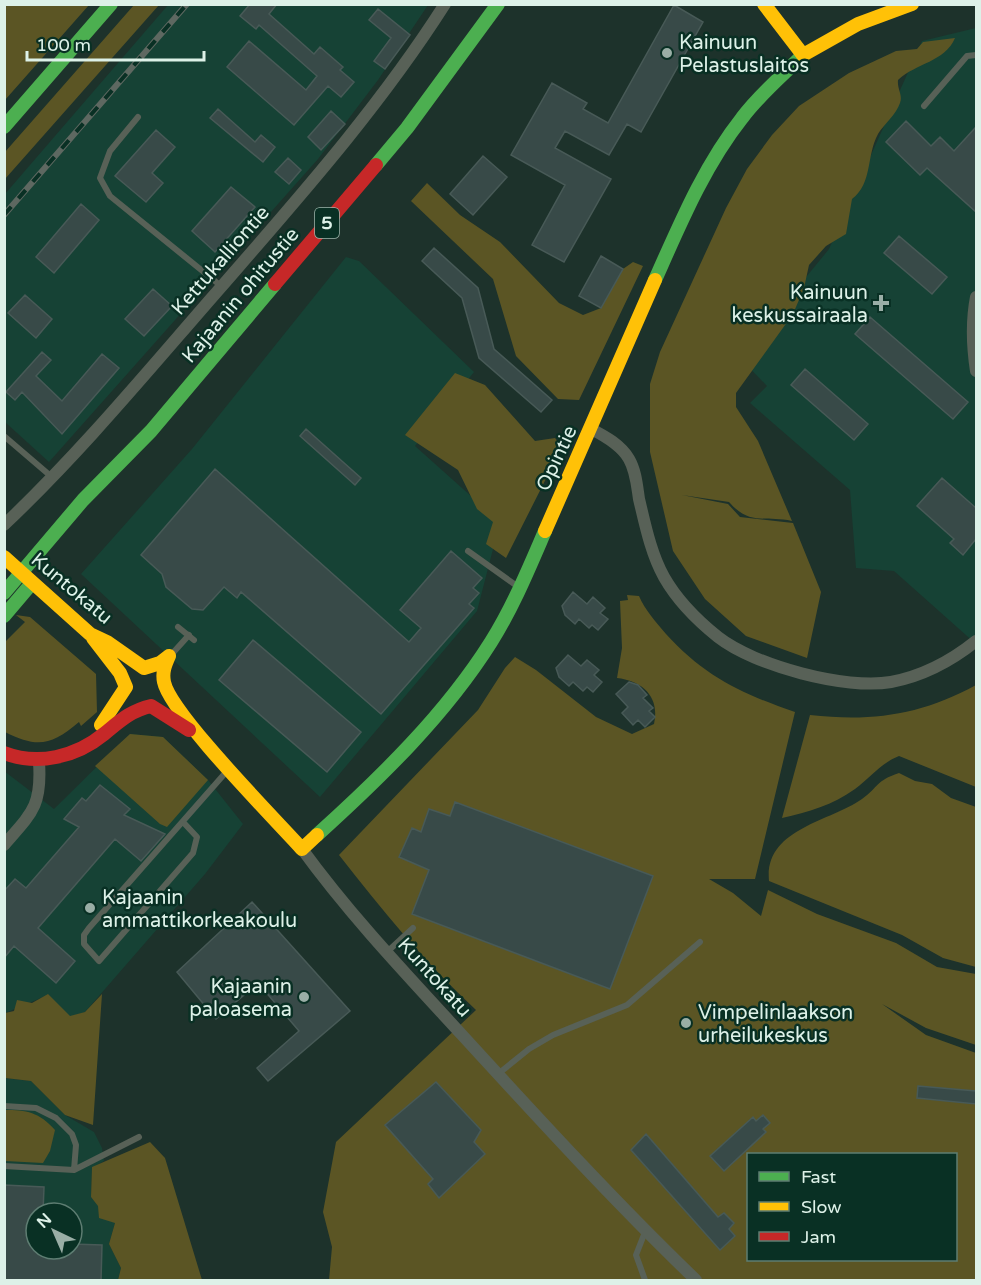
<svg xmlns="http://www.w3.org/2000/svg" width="981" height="1285" viewBox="0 0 981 1285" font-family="'Varela Round',sans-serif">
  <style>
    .built { fill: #164235; fill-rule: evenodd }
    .green { fill: #5b5524; fill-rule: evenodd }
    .building { fill: #384a48; stroke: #485a57; stroke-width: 1.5 }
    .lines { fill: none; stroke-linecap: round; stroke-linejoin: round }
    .lane { stroke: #586157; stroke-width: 6 }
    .street { stroke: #586157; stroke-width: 12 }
    .fast { stroke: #4caf50; stroke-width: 14 }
    .slow { stroke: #ffc107; stroke-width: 14 }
    .jam { stroke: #c62828; stroke-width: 14 }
    .rail-casing { stroke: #5e6861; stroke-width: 6 }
    .rail { stroke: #093024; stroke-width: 4; stroke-dasharray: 11; stroke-linecap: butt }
    .poi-dot { fill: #9aaea6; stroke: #093024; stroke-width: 2 }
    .labels { text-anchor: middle; stroke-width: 5; stroke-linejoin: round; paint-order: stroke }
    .shield { fill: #093024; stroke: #9db7ad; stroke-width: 1.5 }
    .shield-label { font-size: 18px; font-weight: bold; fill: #ddf1e8 }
    .poi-label { font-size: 20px; fill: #ddf1e8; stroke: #093024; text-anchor: start }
    .street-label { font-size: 20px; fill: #ddf1e8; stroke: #093024 }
  </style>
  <rect width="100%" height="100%" fill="#1d322b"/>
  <path class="built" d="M168,5H428L378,80L318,159L49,462L5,422V194Z
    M976,28V644L894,571L856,568L850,490L750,403L767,386L740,358L829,249L922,41Z
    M346,257L359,261L474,372L415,446L500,522L477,611L320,797L81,574L192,449Z
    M130,734L163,737L208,780L243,824L205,874L85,1012L70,1017L48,995L5,1013L4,771L54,809Z
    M4,1078L31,1081L65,1115L94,1132L102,1148L104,1161L92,1168L91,1197L115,1223L109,1244L121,1268L118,1280H5ZM36,1213H72V1249H36Z"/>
  <path class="green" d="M5,4L89,5L5,100L4,5Z
    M134,5H159L5,179V152Z
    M955,38C945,62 916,63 898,80C897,89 903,95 900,103C896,115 884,124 878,134C866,156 873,183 852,199L846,234L826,246L809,265L804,288L793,314L736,393V407L758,441L792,521C763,515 750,526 729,502L682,495L728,504L740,517L793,523L821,592L807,658L746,636L705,599L673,551L650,452V384L660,352L726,208L747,169L772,135L799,106L849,73L896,51L917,49L923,42Z
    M427,183L460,215L500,242L559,303L583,315L601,308L623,269L633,262L643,266L579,400L558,399L516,356L493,279L411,201Z
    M455,373L485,385L535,441L555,438L562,447L506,558L486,544L493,522L477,509L458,470L405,435Z
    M627,595L639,596C645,610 656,622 666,634C704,676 742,694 795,712L755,879H709L733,893L761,916L768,890L817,914L896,943L937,967L976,974V1045L926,1028L882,1004L926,1035L976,1053V1280H329L332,1247L323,1212L336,1142L476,1010C425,963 382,910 339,855L478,710L505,668L515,657L536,670L596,717L632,734L654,724C660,697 643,681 617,678L622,648L620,601L628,600ZM748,1154H956V1260H748Z
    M16,615L30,617L96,674L97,712L81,726L79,722C51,746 37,748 5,732L4,643L25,622Z
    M976,685V787L899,756C881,763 870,778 855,789C833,805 808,812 782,818L810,715C872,722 921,715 976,685Z
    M130,734L163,737L208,780L167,827L160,824L95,766Z
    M899,773L915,781L932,784L951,798L976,807V967L943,958L902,935L769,881C764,829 829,822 862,799C879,787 875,781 899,773Z
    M48,994L70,1016L85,1012L102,994L93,1125L65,1115L31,1081L5,1078V1013L14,1011L17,1000L32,1003Z
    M4,1110C27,1110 39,1112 55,1130L50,1151L43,1163L5,1161Z
    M150,1142L165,1158L202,1280H118L121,1268L109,1244L115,1223L99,1218L98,1206L91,1197L92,1167Z"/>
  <path class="building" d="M250,4H277L269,14L314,54L320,47L343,67L340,70L354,82L341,97L328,86L294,125L227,67L249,41L306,90L317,76L259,25L256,29L240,16Z
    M674,5L703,22L641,132L627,124L609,155L565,131L555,148L611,179L564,262L532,245L565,185L511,155L552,83L587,103L583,109L608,123Z
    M378,9L410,35L385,69L374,61L391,38L369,20Z
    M218,109L255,142L261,135L275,147L263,162L210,118Z
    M331,111L345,124L321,150L308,137Z
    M906,121L931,146L940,137L954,151L976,127V212L927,168L920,175L886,142Z
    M156,130L175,147L152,173L163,183L146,202L115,176Z
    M483,156L507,177L473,215L450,194Z
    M288,158L301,170L289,184L275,172Z
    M231,187L255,207L215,252L192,231Z
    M81,204L99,220L54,273L36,257Z
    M899,236L947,277L932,294L884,253Z
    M434,248L478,288L494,349L552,400L541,412L479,358L462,298L422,261Z
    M601,256L623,269L601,308L579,296Z
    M153,289L172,306L144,336L125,319Z
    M25,295L52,319L36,338L8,313Z
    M870,317L968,402L953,419L855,334Z
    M42,352L51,360L36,376L62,401L102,354L119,368L62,434L22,392L15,400L6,392Z
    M805,369L868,424L854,440L791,385Z
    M306,429L361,478L355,485L300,436Z
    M215,469L409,642L421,628L400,610L451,551L482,578L473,588L479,593L469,604L474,608L381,714L241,592L237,598L224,587L203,610L192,609L166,587L162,574L141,555Z
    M942,478L976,508V539L963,555L950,543L954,539L917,506Z
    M573,592L587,604L593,597L605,608L600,613L608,619L598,630L592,625L589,628L579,619L575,624L565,615L562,606Z
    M253,640L361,732L327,772L219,680Z
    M568,655L581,666L587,660L599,670L594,675L602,682L593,692L587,687L583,691L573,682L569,686L559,677L556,668Z
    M629,682L638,685L647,695L643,698L653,708L649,711L655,717L645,727L638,720L633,725L622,713L628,707L616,694Z
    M100,785L130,809L124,815L165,834L141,861L115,839L38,928L75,961L56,983L14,946L4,958V891L15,879L26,888L79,827L64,819L82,798L86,801Z
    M455,802L653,876L610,989L412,914L429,870L399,857L412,828L421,832L429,809L450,816Z
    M252,902L350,1011L268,1081L257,1068L299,1031L258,983L216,1019L177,972Z
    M436,1082L481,1130L474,1142L485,1154L439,1198L428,1184L433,1179L385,1125Z
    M918,1086L976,1091V1104L917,1098Z
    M763,1115L770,1123L763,1129L766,1132L724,1171L710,1156L753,1117L756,1121Z
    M646,1134L718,1217L724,1213L734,1223L729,1229L735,1236L720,1250L631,1150Z
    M4,1185L44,1187L43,1213H36V1249H72V1244L102,1245L101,1281H4Z"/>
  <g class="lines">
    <path class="lane" d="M924,106L967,56L976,55
      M138,117L110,151L100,178L110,196L221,286
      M4,436L53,478
      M468,551L517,586
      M178,627L194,640
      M171,655L189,635
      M183,822L197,837L193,853L99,961L84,944V935L89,928L227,771
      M387,952L413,928
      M498,1074L529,1049L553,1035L627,1005L700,942
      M4,1106L36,1108L56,1118L72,1134L76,1145L74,1170
      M4,1166L74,1170L139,1137
      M645,1280L636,1255L645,1232"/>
    <path class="street" d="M976,297C971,323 972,345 976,371
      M591,429C605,436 621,445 629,459C636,471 637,486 639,499C645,524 651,554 664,577C677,600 698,621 718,637C755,666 846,690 891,682C923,676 951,661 976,641
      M4,525C83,450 151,367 222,286C301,195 380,106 445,4
      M4,845C32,813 42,806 39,762
      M302,849C350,915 407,975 463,1036C539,1119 615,1202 696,1280"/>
    <path class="fast" d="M4,127L111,4
      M376,165L407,128L498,4
      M655,280C680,224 704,166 742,118C759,95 783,75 803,55
      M4,593L83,500L151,431L275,284
      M4,616L32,583
      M317,835C381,777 445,715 491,642C513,607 529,568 545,531"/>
    <path class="slow" d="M764,4L803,55L858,24L912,4
      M545,531L655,280
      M4,557L90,634L107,642L144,668L160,663L169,656
      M93,638L120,673L126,687L101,725
      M169,656C165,665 162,672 164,682C170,713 276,820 302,849L317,835"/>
    <path class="jam" d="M275,284L376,165
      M4,753C38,766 76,757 104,734C120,721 130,711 151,706L189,730"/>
    <g class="rail-casing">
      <path id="rail" d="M4,215L187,4"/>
    </g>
    <use href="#rail" class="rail"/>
  </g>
  <g class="poi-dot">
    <circle cx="667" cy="53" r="6"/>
    <path d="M878 294h6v6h6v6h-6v6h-6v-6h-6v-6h6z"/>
    <circle cx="90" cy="908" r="6"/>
    <circle cx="304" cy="997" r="6"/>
    <circle cx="686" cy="1023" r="6"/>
  </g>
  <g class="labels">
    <rect class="shield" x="315" y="208" width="24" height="30" rx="4.5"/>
    <g class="shield-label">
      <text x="327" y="229">5</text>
    </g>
    <g class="poi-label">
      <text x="679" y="49">Kainuun<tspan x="679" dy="23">Pelastuslaitos</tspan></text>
      <text x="868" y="299" text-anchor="end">Kainuun<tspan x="868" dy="23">keskussairaala</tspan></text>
      <text x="102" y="904">Kajaanin<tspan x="102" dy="23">ammattikorkeakoulu</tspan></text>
      <text x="292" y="993" text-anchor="end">Kajaanin<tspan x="292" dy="23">paloasema</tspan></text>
      <text x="698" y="1019">Vimpelinlaakson<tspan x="698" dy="23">urheilukeskus</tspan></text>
    </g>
    <g class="street-label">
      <text transform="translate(220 260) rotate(-49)" y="7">Kettukalliontie</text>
      <text transform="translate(240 295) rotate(-50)" y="7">Kajaanin ohitustie</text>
      <text transform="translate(556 458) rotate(-65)" y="7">Opintie</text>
      <text transform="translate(72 588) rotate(40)" y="7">Kuntokatu</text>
      <text transform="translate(435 977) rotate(48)" y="7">Kuntokatu</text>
    </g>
  </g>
  <rect width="981" height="1285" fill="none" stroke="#ddf1e8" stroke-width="12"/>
  <rect x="747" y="1153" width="210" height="108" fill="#093024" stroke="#5e7d72" stroke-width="1.5"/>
  <rect x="759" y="1172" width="30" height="9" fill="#4caf50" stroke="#5e7d72" stroke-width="1.5"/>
  <text x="801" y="1183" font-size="18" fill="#ddf1e8">Fast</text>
  <rect x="759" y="1202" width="30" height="9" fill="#ffc107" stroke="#5e7d72" stroke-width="1.5"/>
  <text x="801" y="1213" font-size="18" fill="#ddf1e8">Slow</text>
  <rect x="759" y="1232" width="30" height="9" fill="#c62828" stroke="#5e7d72" stroke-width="1.5"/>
  <text x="801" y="1243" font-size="18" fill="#ddf1e8">Jam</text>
  <g transform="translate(54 1231) rotate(316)"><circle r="28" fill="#093024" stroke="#5e7d72" stroke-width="1.5"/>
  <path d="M0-4.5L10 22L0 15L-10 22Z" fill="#9aaea6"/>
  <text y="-9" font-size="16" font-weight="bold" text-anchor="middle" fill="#ddf1e8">N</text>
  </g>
  <path d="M27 51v9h177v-9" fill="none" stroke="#ddf1e8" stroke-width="3"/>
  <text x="36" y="51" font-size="18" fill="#ddf1e8" stroke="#093024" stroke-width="4.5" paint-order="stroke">100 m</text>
</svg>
